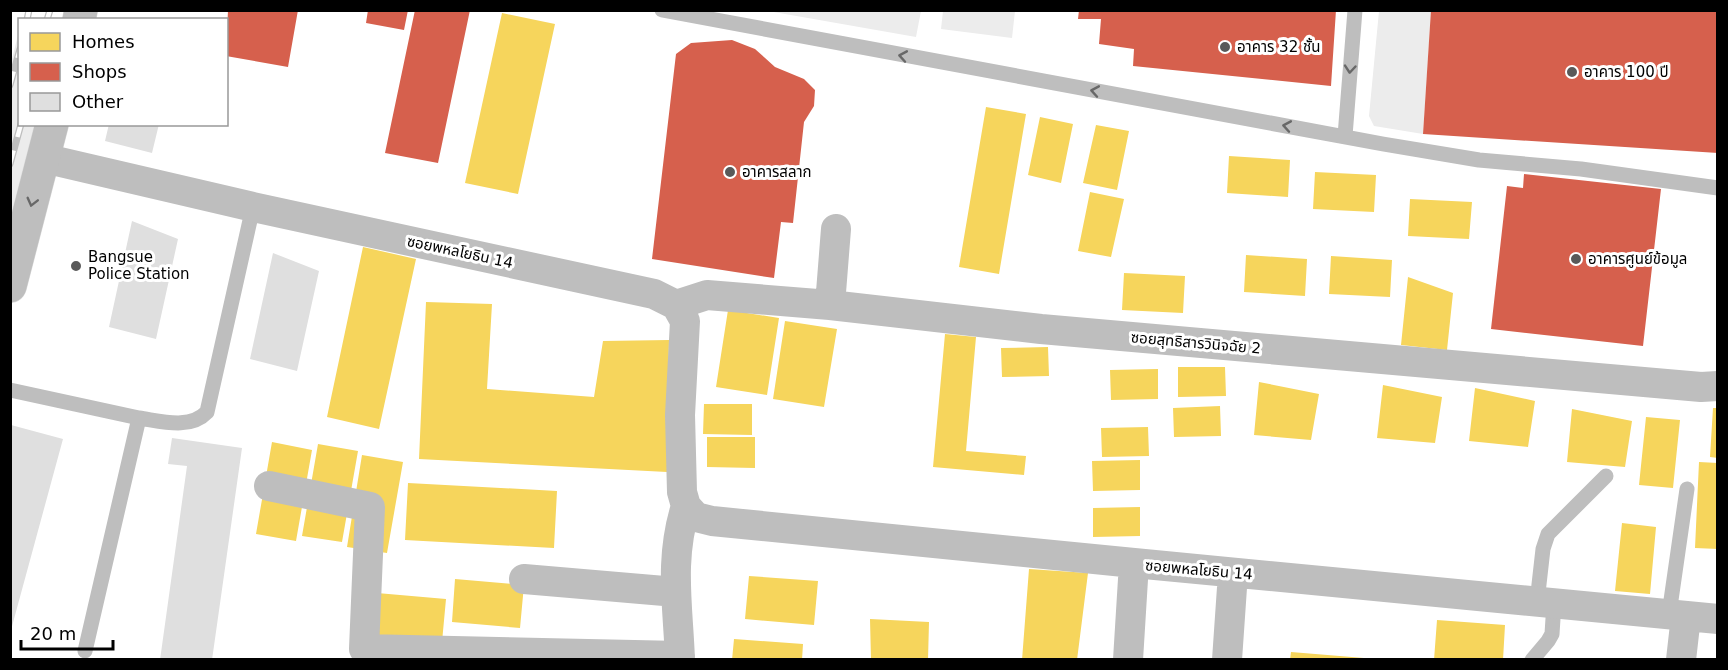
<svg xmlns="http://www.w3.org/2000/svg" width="1728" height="670" viewBox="0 0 1728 670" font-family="'DejaVu Sans','Noto Sans Thai',sans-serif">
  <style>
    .green { fill: #ececec }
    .homes { fill: #f6d55c }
    .shops { fill: #d6604d }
    .building { fill: #dfdfdf }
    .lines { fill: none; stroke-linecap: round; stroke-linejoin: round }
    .primary-casing { stroke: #dbdbdb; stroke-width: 34 }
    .lane { stroke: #bebebe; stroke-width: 15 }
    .street { stroke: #bebebe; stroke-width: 30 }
    .primary { stroke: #bebebe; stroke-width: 33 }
    .rail-casing { stroke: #bebebe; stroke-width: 7 }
    .rail { stroke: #fff; stroke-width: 4.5; stroke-dasharray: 14; stroke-linecap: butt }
    .oneway { stroke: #686868 }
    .poi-dot { fill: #595959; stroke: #fff; stroke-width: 2 }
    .labels { text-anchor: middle; stroke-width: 6; stroke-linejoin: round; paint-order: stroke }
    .poi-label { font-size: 15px; fill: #000; stroke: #fff; text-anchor: start }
    .street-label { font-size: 15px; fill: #000; stroke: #fff }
  </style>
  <rect width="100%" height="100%" fill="#fff"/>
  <path class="green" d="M768,11L921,10V11L916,37Z
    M943,11H1015L1012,38L941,29Z
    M1379,11H1431L1423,134L1374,126L1369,116Z
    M19,31L20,124L35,125L11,215L10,67Z"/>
  <path class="homes" d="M502,13L555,24L518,194L465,183Z
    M986,107L1026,114L999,274L959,267Z
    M1040,117L1073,124L1061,183L1028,175Z
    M1096,125L1129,131L1117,190L1083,183Z
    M1229,156L1290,160L1288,197L1227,193Z
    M1315,172L1376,175L1374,212L1313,209Z
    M1090,192L1124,199L1111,257L1078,251Z
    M1410,199L1472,202L1469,239L1408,236Z
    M363,247L416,259L379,429L327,417Z
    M1246,255L1307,259L1305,296L1244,292Z
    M1331,256L1392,260L1390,297L1329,294Z
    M1124,273L1185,276L1183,313L1122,310Z
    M1408,277L1453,293L1447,350L1401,345Z
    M426,302L492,304L487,389L594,397L603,341L669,340L667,472L419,459Z
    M728,310L779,318L767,395L716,387Z
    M785,321L837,329L824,407L773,399Z
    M945,334L976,337L966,451L1026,456L1024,475L933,467Z
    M1048,347L1049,376L1002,377L1001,348Z
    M1178,367H1225L1226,396L1178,397Z
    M1158,369V399L1111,400L1110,370Z
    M1259,382L1319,394L1311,440L1254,435Z
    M1383,385L1442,397L1435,443L1377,438Z
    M1475,388L1535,401L1528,447L1469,441Z
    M704,404H752V435L703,434Z
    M1220,406L1221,436L1174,437L1173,408Z
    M1713,408H1718V458L1710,457Z
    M1572,409L1632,421L1625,467L1567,462Z
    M1646,417L1680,420L1673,488L1639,485Z
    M1148,427L1149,456L1102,457L1101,428Z
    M707,437H755V468L707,467Z
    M272,442L312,450L296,541L256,534Z
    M318,444L358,451L342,542L302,536Z
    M362,455L403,462L387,553L347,547Z
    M1140,460V490L1093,491L1092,461Z
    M1699,462L1718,463V549L1695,548Z
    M408,483L557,491L554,548L405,540Z
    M1140,507V536L1093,537V508Z
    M1622,523L1656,527L1650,594L1615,591Z
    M1029,569L1088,573L1077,660H1022Z
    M749,576L818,581L814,625L745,619Z
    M455,579L524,585L520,628L452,622Z
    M377,593L446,599L442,642L374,637Z
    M870,619L929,622L928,660H871Z
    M1437,620L1505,625L1503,660H1434Z
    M734,639L803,644L802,660H732Z
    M1291,652L1364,658V660H1290Z"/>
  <path class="shops" d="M228,10H298L288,67L226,56Z
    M368,10H408L404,30L366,23Z
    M415,10H470L438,163L385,153Z
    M1079,10H1336L1331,86L1133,66L1134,49L1099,44L1101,19H1078Z
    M1431,10H1718V153L1423,134Z
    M732,40L755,49L775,67L804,79L815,90L814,106L804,122L793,223L781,222L774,278L652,259L676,54L691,43Z
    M1524,174L1661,189L1643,346L1491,329L1507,186L1523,188Z"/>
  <path class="building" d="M109,124H159L152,153L105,141Z
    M132,221L178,239L156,339L109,327Z
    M273,253L319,271L297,371L250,359Z
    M11,425L63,439L11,630H10Z
    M172,438L242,448L212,660H160L187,466L168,464Z"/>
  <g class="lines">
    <g class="primary-casing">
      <path id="primary" d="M79,20L81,10
        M10,286L52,124"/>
    </g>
    <path class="lane" d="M662,10L1383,144L1479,160L1581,169L1718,188
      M1345,136L1355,10
      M10,390L139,418L85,651
      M139,418C161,421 190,430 207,412L253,207
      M1537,602L1543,549L1548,534L1606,476
      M1669,614L1687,489
      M1532,660L1548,641L1552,634L1554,603"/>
    <path class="street" d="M43,158L253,207L654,294L676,305L685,321L680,415L682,492L686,506L696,517L712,521L1134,563L1718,619
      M676,305L707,295L830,305L1041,329L1701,387L1718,386
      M830,305L836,229
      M269,486L370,507L364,649L680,656
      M524,579L676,592
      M680,660C678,605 669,560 686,506
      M1128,660L1134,563
      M1227,660L1233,573
      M1681,660L1686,616"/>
    <use href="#primary" class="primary"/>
    <g class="rail-casing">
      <path id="rail" d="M27,20L29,10
        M47,20L50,10
        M10,85L20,49
        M10,164L21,124"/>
    </g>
    <use href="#rail" class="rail"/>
  </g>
  <defs><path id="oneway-chevron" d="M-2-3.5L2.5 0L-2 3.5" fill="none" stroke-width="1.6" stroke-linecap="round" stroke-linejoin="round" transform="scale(1.5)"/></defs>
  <g class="oneway">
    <use href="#oneway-chevron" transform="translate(903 56) rotate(-170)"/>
    <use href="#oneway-chevron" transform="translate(1350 69) rotate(95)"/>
    <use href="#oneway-chevron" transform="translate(1095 91) rotate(-170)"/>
    <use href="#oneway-chevron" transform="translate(1287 126) rotate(-170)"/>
    <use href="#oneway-chevron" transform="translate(32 202) rotate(104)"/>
  </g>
  <g class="poi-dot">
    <circle cx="1225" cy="47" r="6"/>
    <circle cx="1572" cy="72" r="6"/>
    <circle cx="730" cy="172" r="6"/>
    <circle cx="1576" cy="259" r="6"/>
    <circle cx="76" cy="266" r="6"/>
  </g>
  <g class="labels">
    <g class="poi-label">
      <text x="1237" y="52">อาคาร 32 ชั้น</text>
      <text x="1584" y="77">อาคาร 100 ปี</text>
      <text x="742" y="177">อาคารสลาก</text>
      <text x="88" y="262">Bangsue<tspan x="88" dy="17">Police Station</tspan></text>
      <text x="1588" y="264">อาคารศูนย์ข้อมูล</text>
    </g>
    <g class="street-label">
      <text transform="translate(460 252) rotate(12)" y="5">ซอยพหลโยธิน 14</text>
      <text transform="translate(1196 343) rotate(5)" y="5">ซอยสุทธิสารวินิจฉัย 2</text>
      <text transform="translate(1199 570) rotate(5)" y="5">ซอยพหลโยธิน 14</text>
    </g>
  </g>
  <rect width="1728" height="670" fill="none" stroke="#000000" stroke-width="24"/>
  <rect x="18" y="18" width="210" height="108" fill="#ffffff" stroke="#999999" stroke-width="1.5"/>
  <rect x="30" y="33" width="30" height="18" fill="#f6d55c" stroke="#999999" stroke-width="1.5"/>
  <text x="72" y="48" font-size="18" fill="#000000">Homes</text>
  <rect x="30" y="63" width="30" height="18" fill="#d6604d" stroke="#999999" stroke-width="1.5"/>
  <text x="72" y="78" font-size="18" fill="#000000">Shops</text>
  <rect x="30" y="93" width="30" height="18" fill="#dfdfdf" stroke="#999999" stroke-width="1.5"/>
  <text x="72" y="108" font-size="18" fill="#000000">Other</text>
  <path d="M21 640v9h92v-9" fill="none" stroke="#000000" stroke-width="3"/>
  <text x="30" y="640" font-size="18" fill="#000000" stroke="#ffffff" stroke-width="4.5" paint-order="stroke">20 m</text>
</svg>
